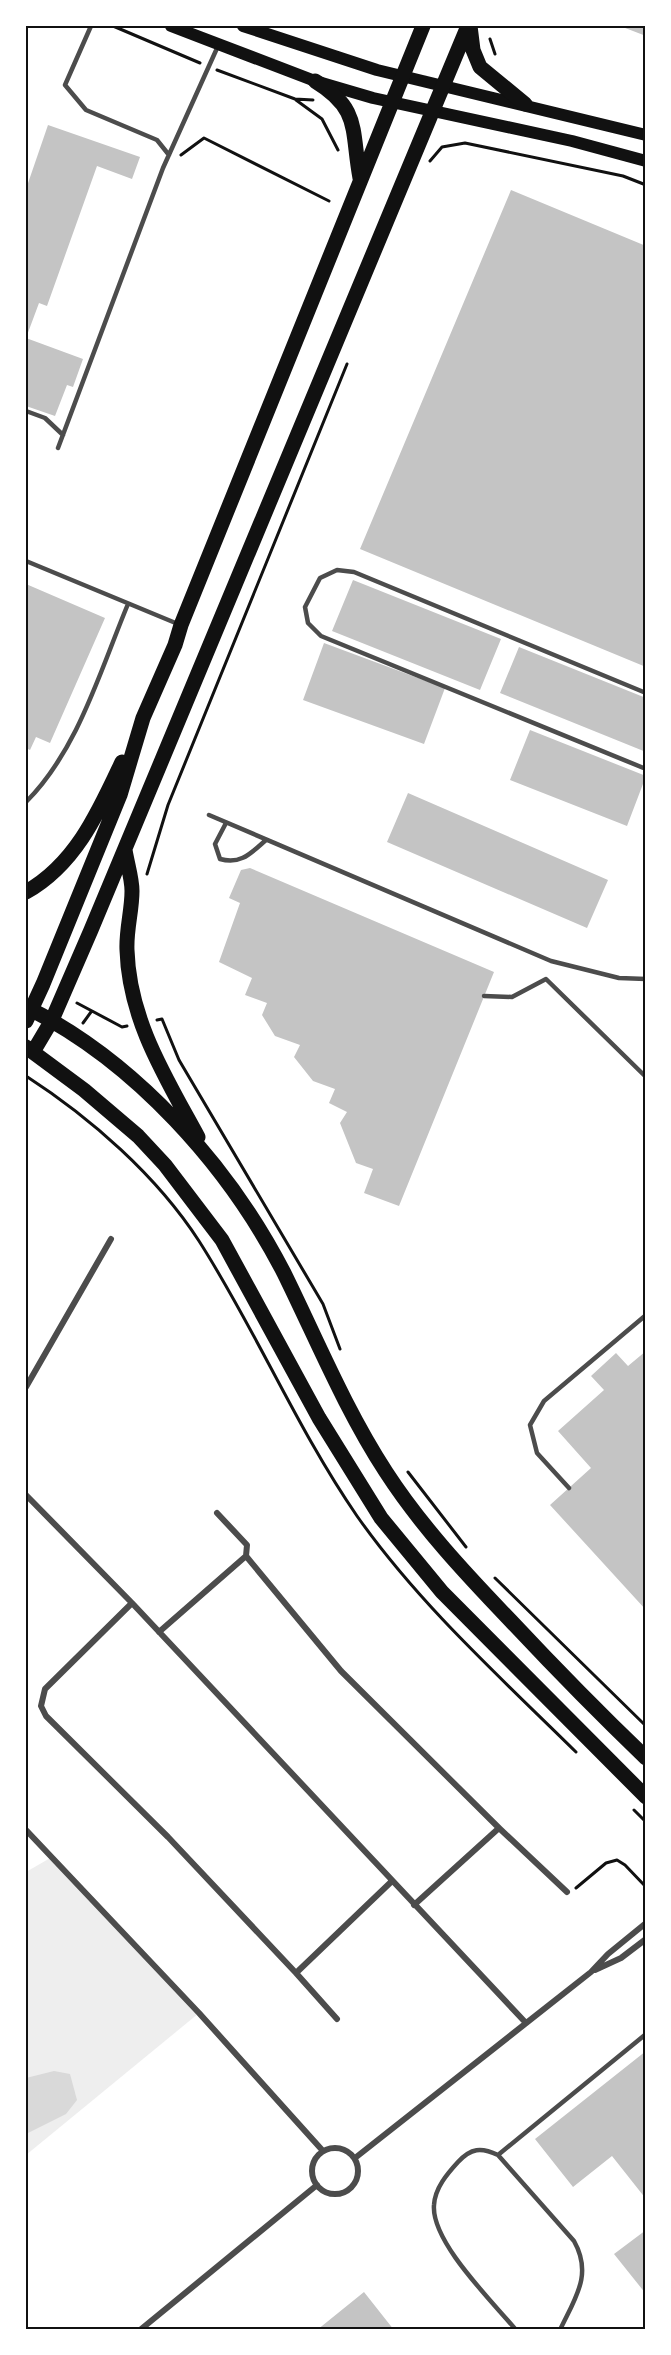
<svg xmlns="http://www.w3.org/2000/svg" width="671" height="2355" viewBox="0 0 671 2355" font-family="'Fira Sans',sans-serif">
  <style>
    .green { fill: #eee }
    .water { fill: #d9d9d9 }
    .building { fill: #c4c4c4 }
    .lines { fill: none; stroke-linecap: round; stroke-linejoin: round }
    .path { stroke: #111; stroke-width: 3 }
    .service { stroke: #4c4c4c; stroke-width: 4.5 }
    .minor { stroke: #4c4c4c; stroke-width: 6 }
    .secondary { stroke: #111; stroke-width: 12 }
    .primary { stroke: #111; stroke-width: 15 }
    .neatline { fill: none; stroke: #111; stroke-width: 2 }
  </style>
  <rect width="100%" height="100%" fill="#fff"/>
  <path class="green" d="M52,1857L199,2013L26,2155V1872Z"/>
  <path class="water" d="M54,2071L70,2074L77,2100L66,2114L26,2134V2078Z"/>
  <path class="building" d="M620,26H646V36Z
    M48,125L140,157L132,179L97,166L47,306L39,303L26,338V189Z
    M511,190L646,246V667L360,549Z
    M26,338L83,359L73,387L67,385L55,416L26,406Z
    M353,580L501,639L480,690L332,631Z
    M26,584L105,618L50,743L36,737L30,750L26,748Z
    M324,643L445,688L424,744L303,700Z
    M519,647L646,698V752L500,693Z
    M530,730L646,776L627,826L510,780Z
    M408,793L608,880L587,928L387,842Z
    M250,868L494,972L399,1206L364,1193L373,1169L356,1163L340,1123L347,1112L329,1103L335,1089L313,1081L294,1057L300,1045L275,1036L262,1015L267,1003L245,995L252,978L219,962L240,903L229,898L241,870Z
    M646,1351V1610L550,1505L591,1468L558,1431L604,1390L591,1376L616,1353L628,1366Z
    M646,2051V2199L612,2156L573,2187L535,2139Z
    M646,2230V2294L614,2254Z
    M364,2292L394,2330H317Z"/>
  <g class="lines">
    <path class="path" d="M113,26L200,63
      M490,39L495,54
      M217,70L295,99L313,100
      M296,100L322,119L338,150
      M181,155L204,138L329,201
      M430,161L442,147L465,143L623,176L646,185
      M147,874L168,805L347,364
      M77,1003L122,1027L127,1026
      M157,1020L162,1019L179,1060L323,1304L340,1349
      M83,1023L91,1012
      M26,1076C91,1118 157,1176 199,1241C256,1330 297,1429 357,1516C419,1604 500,1677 576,1752
      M408,1472L466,1547
      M495,1578L646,1726
      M634,1810L646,1822
      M576,1888L606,1863L617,1860L625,1865L646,1887"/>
    <path class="service" d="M91,26L65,85L86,110L157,140L169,155
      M26,411L45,418L63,435
      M58,448L163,168L218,46
      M26,561L178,624
      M646,693L354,572L337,570L320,578L305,607L308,623L321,636L646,769
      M26,802C78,750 100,671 128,604
      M209,815L551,961L619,978L646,979
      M226,823L215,844L220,859C241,865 251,853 266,840
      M484,996L512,997L546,979L646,1077
      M569,1488L537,1453L530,1425L544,1401L646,1315
      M498,2155L646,2034
      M516,2330C493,2302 431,2242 434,2205C435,2188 447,2174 458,2162C471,2148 481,2147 498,2155L574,2241C593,2275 575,2298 560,2330"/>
    <path class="minor" d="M26,1387L111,1239
      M26,1495L132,1603L526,2023
      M246,1556L341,1671L499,1828L414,1905
      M132,1603L45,1689L41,1706L46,1716L168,1837L296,1973L391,1882
      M159,1632L246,1556L247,1545L217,1513
      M499,1828L567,1892
      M26,1830L199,2013L323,2151
      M595,1970L621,1958L646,1939
      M296,1973L337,2019
      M312 2171a23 23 0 1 1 46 0a23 23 0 1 1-46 0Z
      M355,2158L591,1972L608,1954L646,1923
      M140,2330L317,2185"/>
    <path class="secondary" d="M171,26L315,81L373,98L572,141L646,161
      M243,26L377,70L646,135"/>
    <path class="primary" d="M470,26L473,50L480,67L525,104
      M315,81C361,109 351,130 360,178
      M125,850C127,863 132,878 132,891C132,911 126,930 127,950C129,1020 166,1078 198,1137
      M26,892C76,864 99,811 122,762
      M26,1007C135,1061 229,1166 284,1273C317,1340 345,1409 386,1472C421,1526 465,1573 510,1620C554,1667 599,1713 646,1758
      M26,1021L43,984L120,795L143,718L175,645L181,625L423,26
      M26,1047L84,1090L138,1136L165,1165L222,1240L319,1418L381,1518L442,1592L646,1797
      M33,1052L52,1020L91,930L468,26"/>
  </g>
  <rect width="671" height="2355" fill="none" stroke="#ffffff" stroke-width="54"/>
  <rect x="27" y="27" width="617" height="2301" class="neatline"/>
</svg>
